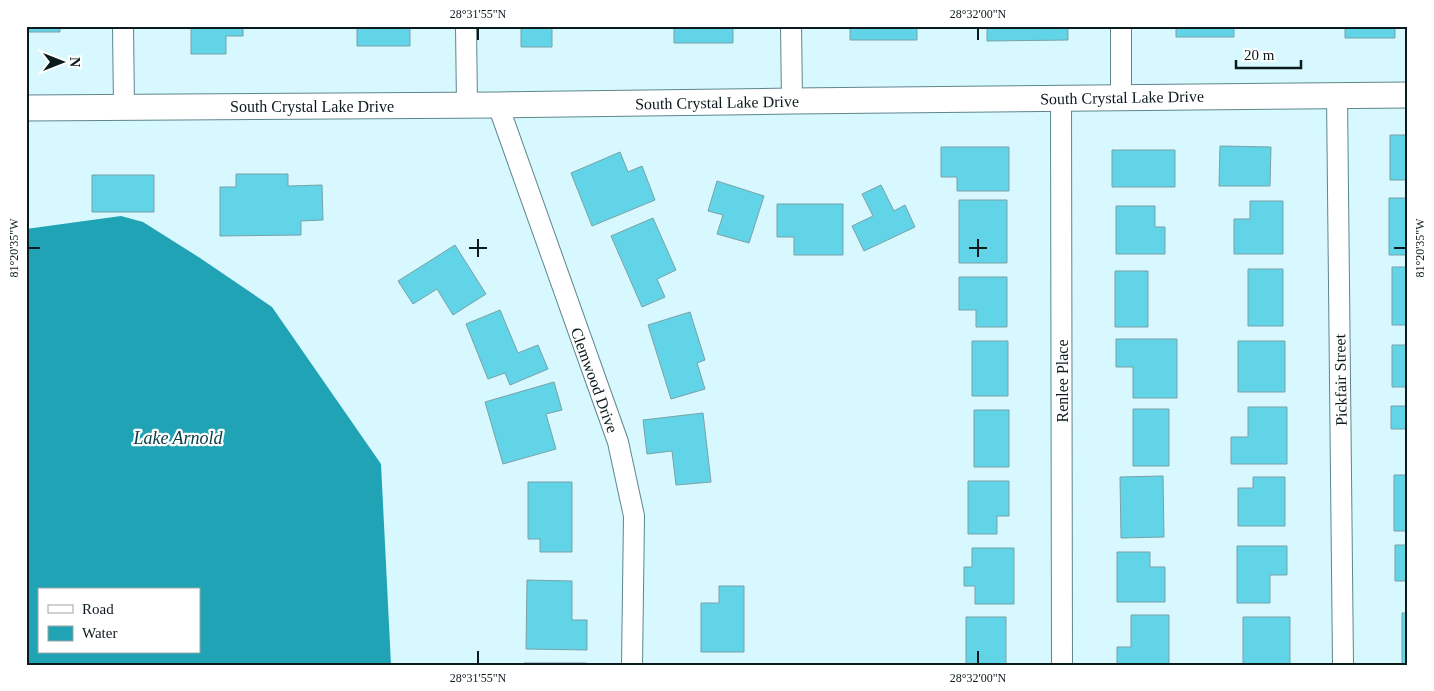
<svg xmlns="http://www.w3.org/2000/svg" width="1434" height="691" viewBox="0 0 1434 691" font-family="'Times New Roman',serif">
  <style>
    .water { fill: #20a3b5; fill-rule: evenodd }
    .building { fill: #61d5e7; stroke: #7aa1a8 }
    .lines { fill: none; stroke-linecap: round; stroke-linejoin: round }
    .minor-casing { stroke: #5f868d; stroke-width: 22 }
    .tertiary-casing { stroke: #5f868d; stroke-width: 27 }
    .minor { stroke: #fff; stroke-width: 20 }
    .tertiary { stroke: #fff; stroke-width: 25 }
    .ticks { fill: none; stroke: #0b1a1d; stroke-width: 2 }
    .labels { text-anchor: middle; stroke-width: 4.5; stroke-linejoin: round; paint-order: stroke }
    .street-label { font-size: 16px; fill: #0b1a1d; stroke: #fff }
    .water-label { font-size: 18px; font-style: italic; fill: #084048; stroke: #fff }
    .neatline { fill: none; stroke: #0b1a1d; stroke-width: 2 }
    .ticks-label { font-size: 12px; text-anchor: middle; fill: #0b1a1d }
  </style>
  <rect width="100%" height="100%" fill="#d6f8fe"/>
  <path class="water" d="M121,216L143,222L200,258L272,307L381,464L391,665H26V229ZM39,590H199V652H39Z"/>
  <path class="building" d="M26,26H60V32H26Z
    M191,26H243V36H226V54H191Z
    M357,26H410V46H357Z
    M521,26H552V47H521Z
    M674,26H733V43H674Z
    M850,26H917V40H850Z
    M987,26H1068V40L987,41Z
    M1176,26H1234V37H1176Z
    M1345,26H1395V38H1345Z
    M1390,135H1408V180H1390Z
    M1220,146L1271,147L1270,186H1219Z
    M941,147H1009V191H957V177H941Z
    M1112,150H1175V187H1112Z
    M620,152L628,172L642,166L655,200L592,226L571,173Z
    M236,174H288V186L322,185L323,220L301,221V235L220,236V187H236Z
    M92,175H154V212H92Z
    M717,181L764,196L749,243L717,234L723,215L708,211Z
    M881,185L894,211L905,205L915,227L864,251L852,226L873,216L862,194Z
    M1389,198H1408V255H1389Z
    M959,200H1007V263H959Z
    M1250,201H1283V254H1234V219H1250Z
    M777,204H843V255H794V237H777Z
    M1116,206H1155V227H1165V254H1116Z
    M653,218L676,270L657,279L665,297L642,307L611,236Z
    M455,245L486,294L453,315L437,289L413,304L398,281Z
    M1392,267H1408V325H1392Z
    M1248,269H1283V326H1248Z
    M1115,271H1148V327H1115Z
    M959,277H1007V327H976V310H959Z
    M500,310L518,353L538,345L548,369L510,385L505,373L488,379L466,324Z
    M690,312L705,360L697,363L705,389L671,399L648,325Z
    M1116,339H1177V398H1133V367H1116Z
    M972,341H1008V396H972Z
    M1238,341H1285V392H1238Z
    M1392,345H1408V387H1392Z
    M554,382L562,410L546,414L556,449L503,464L485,402Z
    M1391,406H1408V429H1391Z
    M1248,407H1287V464H1231V437H1248Z
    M1133,409H1169V466H1133Z
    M974,410H1009V467H974Z
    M703,413L711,482L676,485L672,451L647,454L643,420Z
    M1394,475H1408V531H1394Z
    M1163,476L1164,537L1121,538L1120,477Z
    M1253,477H1285V526H1238V488H1253Z
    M968,481H1009V516H997V534H968Z
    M528,482H572V552H540V539H528Z
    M1395,545H1408V581H1395Z
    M1237,546H1287V575H1270V603H1237Z
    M972,548H1014V604H975V586H964V567H972Z
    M1117,552H1150V567H1165V602H1117Z
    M527,580L572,581V620H587V650L526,649Z
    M719,586H744V652H701V603H719Z
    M1402,613H1408V665H1402Z
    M1131,615H1169V665H1117V647H1131Z
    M966,617H1006V665H966Z
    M1243,617H1290V665H1243Z
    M524,663H586V665H524Z"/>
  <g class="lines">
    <g class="minor-casing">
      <path id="minor" d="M123,26L124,107
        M466,26L467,105
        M791,26L792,101
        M1121,26V97
        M1337,95L1343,665
        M1061,98L1062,665
        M498,105L618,442L634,516L632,665"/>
    </g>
    <g class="tertiary-casing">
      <path id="tertiary" d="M26,108L498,105L792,101L1408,95"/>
    </g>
    <use href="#minor" class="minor"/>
    <use href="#tertiary" class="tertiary"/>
  </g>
  <path class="ticks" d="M478,28V40M978,28V40M478,239V257M978,239V257M28,248H40M469,248H487M969,248H987M1394,248H1406M478,651V664M978,651V664"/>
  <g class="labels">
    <g class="street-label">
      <text transform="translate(1122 97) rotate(-1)" y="6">South Crystal Lake Drive</text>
      <text transform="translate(717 102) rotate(-1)" y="6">South Crystal Lake Drive</text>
      <text x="312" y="112">South Crystal Lake Drive</text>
      <text transform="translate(595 380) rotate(70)" y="6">Clemwood Drive</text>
      <text transform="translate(1340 380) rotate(-91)" y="6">Pickfair Street</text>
      <text transform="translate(1062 381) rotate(-90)" y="6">Renlee Place</text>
    </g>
    <g class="water-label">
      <text x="178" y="444">Lake Arnold</text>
    </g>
  </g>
  <rect width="1434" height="691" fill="none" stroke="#ffffff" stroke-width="55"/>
  <rect x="38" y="588" width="162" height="65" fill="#ffffff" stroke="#9da3a5"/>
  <rect x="48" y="605" width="25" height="8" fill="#ffffff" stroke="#9da3a5"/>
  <text x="82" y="614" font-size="15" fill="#0b1a1d">Road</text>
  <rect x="48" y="626" width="25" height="15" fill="#20a3b5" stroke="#9da3a5"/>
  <text x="82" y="638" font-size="15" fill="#0b1a1d">Water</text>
  <g transform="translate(62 62) rotate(90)" stroke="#ffffff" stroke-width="4" paint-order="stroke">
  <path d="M0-4L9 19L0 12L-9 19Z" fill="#0b1a1d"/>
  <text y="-8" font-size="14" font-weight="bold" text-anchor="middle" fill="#0b1a1d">N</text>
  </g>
  <path d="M1236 60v8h65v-8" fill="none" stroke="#0b1a1d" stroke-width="2.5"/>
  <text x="1244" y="60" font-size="15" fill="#0b1a1d" stroke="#ffffff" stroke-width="4" paint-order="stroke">20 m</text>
  <rect x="28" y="28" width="1378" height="636" class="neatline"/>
  <g class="ticks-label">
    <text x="478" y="18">28°31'55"N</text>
    <text x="978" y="18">28°32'00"N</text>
    <text transform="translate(1420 248) rotate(-90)" y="4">81°20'35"W</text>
    <text transform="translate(14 248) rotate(-90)" y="4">81°20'35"W</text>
    <text x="478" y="682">28°31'55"N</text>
    <text x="978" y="682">28°32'00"N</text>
  </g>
</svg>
